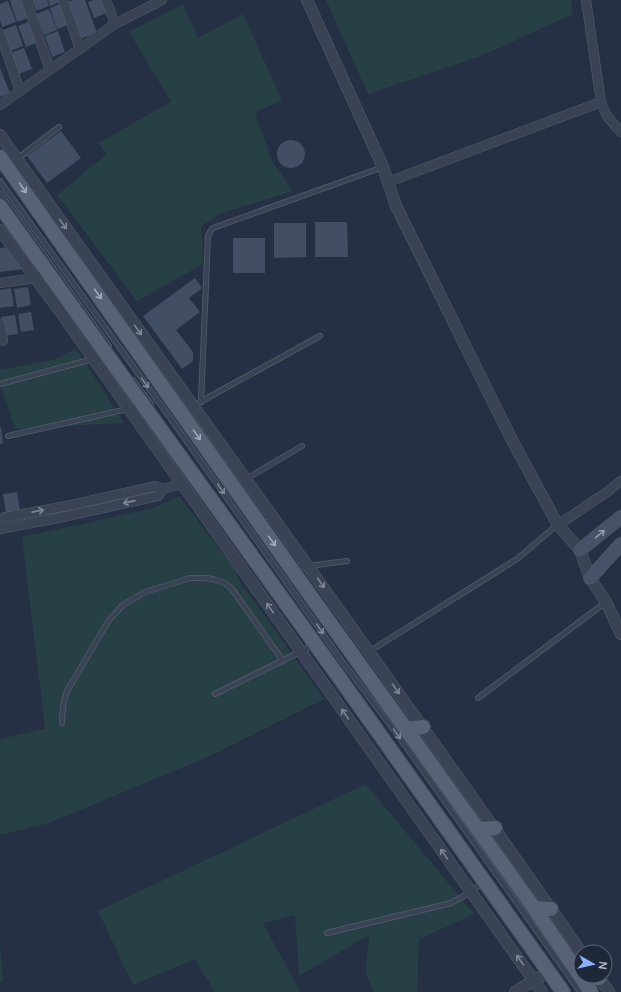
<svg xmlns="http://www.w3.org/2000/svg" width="621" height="992" viewBox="0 0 621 992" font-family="Manrope,sans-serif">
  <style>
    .green { fill: #274045 }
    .building { fill: #414e64 }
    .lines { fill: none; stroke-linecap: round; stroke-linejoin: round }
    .service-casing { stroke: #555e6e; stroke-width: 6 }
    .minor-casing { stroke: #555e6e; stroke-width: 10 }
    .tertiary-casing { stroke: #555e6e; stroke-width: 12 }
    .secondary-casing { stroke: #555e6e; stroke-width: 14 }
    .primary-casing { stroke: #434c5d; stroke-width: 16 }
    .service { stroke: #3a4354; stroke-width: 4.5 }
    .minor { stroke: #3a4354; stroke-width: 9 }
    .tertiary { stroke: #3a4354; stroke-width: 11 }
    .secondary { stroke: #475167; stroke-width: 13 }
    .primary { stroke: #586274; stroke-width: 14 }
    .oneway { stroke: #a4acbb }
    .oneway2 { stroke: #7f8797 }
    .oneway3 { stroke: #9098a9 }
  </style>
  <rect width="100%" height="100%" fill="#253044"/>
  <path class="green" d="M326,0H571L573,14L481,56L368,94Z
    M183,4L198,38L243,14L282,100L255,113L272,161L293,191L222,213L201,226L203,264L137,301L57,195L107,154L98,143L171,102L129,32Z
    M76,348L124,423L15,429L0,382V370L56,359Z
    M179,496L235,569L241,584L255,602L324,699L208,757L46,824L0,835V739L45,729L22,537L154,508Z
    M366,784L474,914L419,939L417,992H373L366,972L369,935L299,976L295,915L263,923L300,992H215L195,959L133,985L98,911Z
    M0,944L3,982L0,983Z"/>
  <path class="building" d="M11,0H24L30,17L17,22L10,1Z
    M32,0H47L49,6L36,11Z
    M48,0H63V1L50,6Z
    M74,0H85L97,33L80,39L67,2Z
    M94,0H103L107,13L94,18L88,2Z
    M8,1L16,22L2,27L0,20V4Z
    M63,3L71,24L57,29L50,8Z
    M49,9L57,30L44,35L36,14Z
    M31,21L39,42L26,47L18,26Z
    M16,25L23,46L10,51L3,30Z
    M58,31L65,52L52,57L45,36Z
    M24,48L32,69L19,74L11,53Z
    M0,68L10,93L0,97Z
    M61,131L81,158L47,183L27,156Z
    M277 154a14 14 0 1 1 28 0a14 14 0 1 1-28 0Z
    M315,222H347L348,257H315Z
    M274,223H306V257L274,258Z
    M233,238H265V273H233Z
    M9,247L23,269L0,272V248Z
    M195,278L202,288L189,298L200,312L176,330L193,352V361L182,369L143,316Z
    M28,287L31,305L17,308L14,289Z
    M11,288L14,306L0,308V290Z
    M31,312L34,330L21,332L18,314Z
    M15,315L18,334L4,336L1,317Z
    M0,427H1L3,443L0,444Z
    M17,492L20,510L6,513L3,494Z"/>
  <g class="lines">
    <g class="service-casing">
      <path id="service" d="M17,159L59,127
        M0,181L173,422L342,661L399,737L580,992
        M0,193L109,346
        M133,380L151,404
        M0,384L93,359
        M200,402L320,336
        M201,402L208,236L211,230L213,228L383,167
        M8,436L141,406
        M246,479L302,446
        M292,566H309L347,561
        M370,651L517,559L557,525
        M215,694L314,645
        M478,698L606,602
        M62,723C62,712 63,702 67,691L109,620L123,605L145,592L190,578H207L216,580L225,583L232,589L283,661
        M327,933L451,903L471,892L483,882"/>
    </g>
    <g class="minor-casing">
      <path id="minor" d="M26,0L50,70
        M63,0L80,49
        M106,0L115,24
        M586,0L601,102C604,115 613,123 621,132
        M0,33L20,91
        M0,105L115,24L162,0
        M388,182L601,102
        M0,283L30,279L40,274
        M0,324L3,341
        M0,518L72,505L156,486L163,489L182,484
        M558,525L607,492L621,481
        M0,529L63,517L158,496L163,489"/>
    </g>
    <g class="tertiary-casing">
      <path id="tertiary" d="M307,0L383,167L396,206L512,440L558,525L580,550L590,578L606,602L621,634
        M0,135C193,407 390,678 581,952
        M0,230L56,306L542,992
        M598,976L609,992
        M515,992L548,972"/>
    </g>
    <g class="secondary-casing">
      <path id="secondary" d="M580,550L621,517
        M590,578L621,544"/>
    </g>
    <g class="primary-casing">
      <path id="primary" d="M0,157L310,595L532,905L591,992
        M0,206L336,673L563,992
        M406,729L423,727
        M478,829L495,828
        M534,908L551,909
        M582,978H599"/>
    </g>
    <use href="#service" class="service"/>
    <use href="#minor" class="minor"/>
    <use href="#tertiary" class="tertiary"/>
    <use href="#secondary" class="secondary"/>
    <use href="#primary" class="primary"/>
  </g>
  <defs><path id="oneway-shaft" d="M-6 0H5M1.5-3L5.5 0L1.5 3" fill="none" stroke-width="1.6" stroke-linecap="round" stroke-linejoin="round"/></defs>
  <g class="oneway">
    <use href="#oneway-shaft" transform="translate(23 188) rotate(55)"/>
    <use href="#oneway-shaft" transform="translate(98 294) rotate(55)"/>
    <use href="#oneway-shaft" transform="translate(197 435) rotate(55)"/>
    <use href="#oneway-shaft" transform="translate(272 541) rotate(54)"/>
  </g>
  <g class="oneway2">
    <use href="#oneway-shaft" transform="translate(63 224) rotate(55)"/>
    <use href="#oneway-shaft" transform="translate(138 330) rotate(54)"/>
    <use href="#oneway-shaft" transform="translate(145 383) rotate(54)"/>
    <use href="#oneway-shaft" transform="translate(221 489) rotate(55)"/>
    <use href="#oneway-shaft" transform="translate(129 502) rotate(167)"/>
    <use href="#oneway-shaft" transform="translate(38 511) rotate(-11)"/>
    <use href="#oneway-shaft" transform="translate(321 583) rotate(55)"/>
    <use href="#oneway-shaft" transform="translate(270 608) rotate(-125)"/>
    <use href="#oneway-shaft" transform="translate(320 629) rotate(55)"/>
    <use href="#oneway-shaft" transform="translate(396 689) rotate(55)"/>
    <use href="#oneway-shaft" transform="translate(345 714) rotate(-125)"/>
    <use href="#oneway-shaft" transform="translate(397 734) rotate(54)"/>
    <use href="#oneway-shaft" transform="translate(444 854) rotate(-125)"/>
    <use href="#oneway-shaft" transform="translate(520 960) rotate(-125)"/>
  </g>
  <use class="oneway3" href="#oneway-shaft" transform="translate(600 534) rotate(-39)"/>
  <g transform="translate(593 964) rotate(98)"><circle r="19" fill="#1e2839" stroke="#5b6474"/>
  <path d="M0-3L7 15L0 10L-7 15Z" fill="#8ab0ff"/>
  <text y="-6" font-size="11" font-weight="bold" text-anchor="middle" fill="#b7becd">N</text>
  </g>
</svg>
